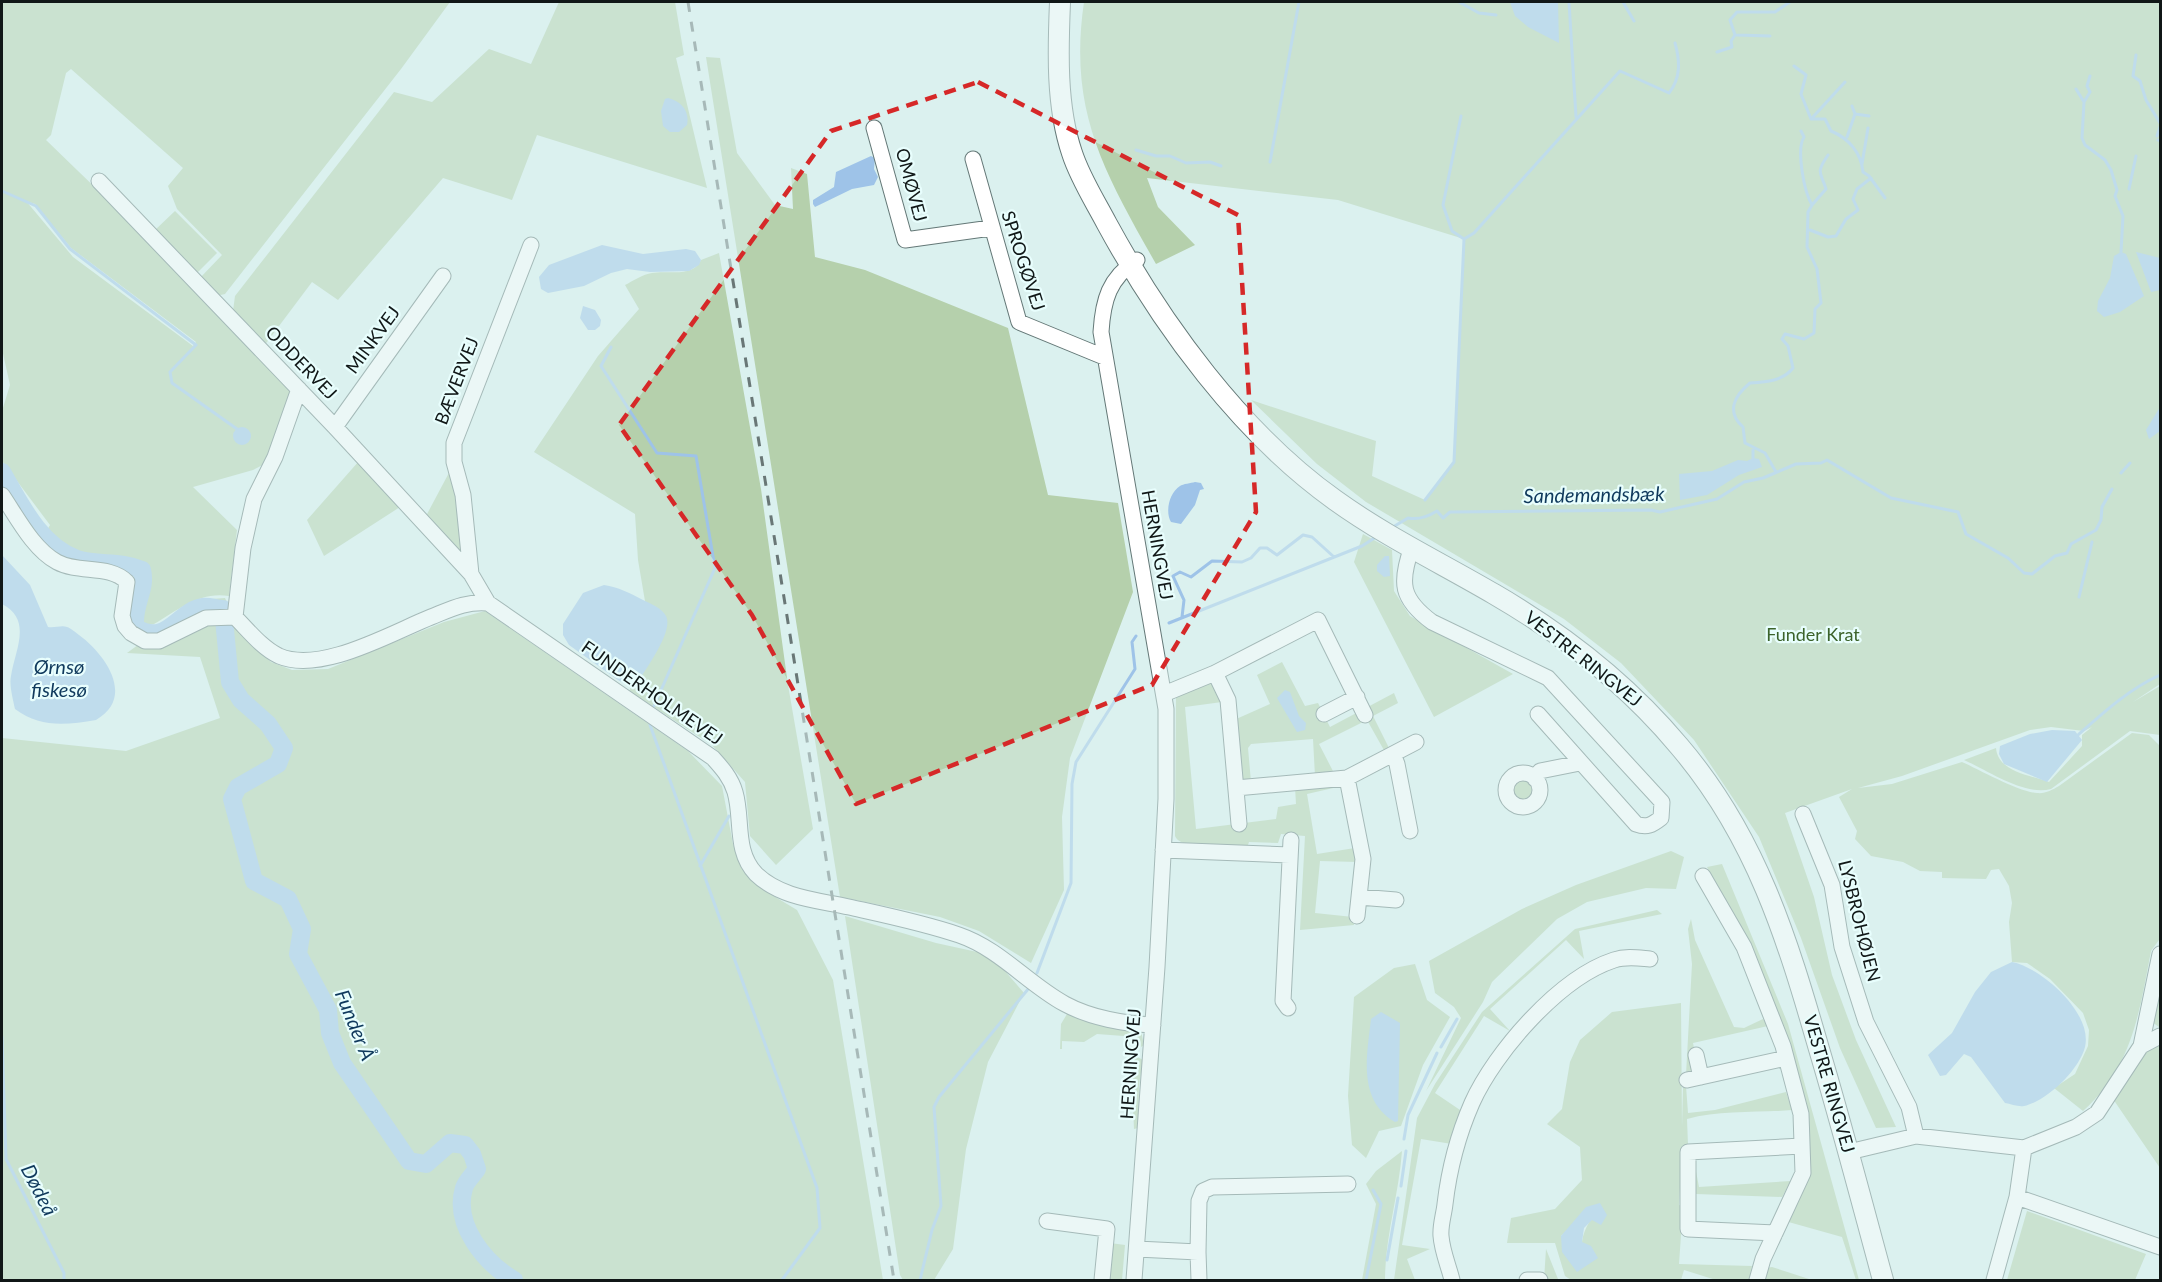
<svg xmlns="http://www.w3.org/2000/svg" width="2162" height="1282" viewBox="0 0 2162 1282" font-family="Lato,sans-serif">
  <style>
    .green { fill: #b5d0ac; fill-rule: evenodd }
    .water { fill: #9ec3e8 }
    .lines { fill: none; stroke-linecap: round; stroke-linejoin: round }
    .stream { stroke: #9ec3e8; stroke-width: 3 }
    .river { stroke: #9ec3e8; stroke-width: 18 }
    .minor-casing { stroke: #647877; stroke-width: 17 }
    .major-casing { stroke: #647877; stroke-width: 22 }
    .minor { stroke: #fff; stroke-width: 15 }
    .major { stroke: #fff; stroke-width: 20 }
    .rail { stroke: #697776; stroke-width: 3; stroke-dasharray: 10 10; stroke-linecap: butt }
    .marked { fill: none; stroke: #d62828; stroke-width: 4.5; stroke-dasharray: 12 8; stroke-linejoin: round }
    .labels { text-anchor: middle; stroke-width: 4.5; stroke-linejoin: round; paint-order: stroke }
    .street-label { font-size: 18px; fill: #101717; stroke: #e8fefd }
    .park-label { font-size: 18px; fill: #3c632b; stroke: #e8fefd }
    .water-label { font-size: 20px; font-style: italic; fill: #0f395c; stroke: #e8fefd }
  </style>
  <rect width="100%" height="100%" fill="#dbf1ef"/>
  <path class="green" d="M2,2H450L401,69L225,294L216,296L199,279L222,255L177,209L168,186L183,168L71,69L66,73L51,135L46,140L202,291L293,389L272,460L253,470L193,487L237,530L229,596C200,591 178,610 154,624L146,625L141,621C137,607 145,596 151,583L142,564L128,558L81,557L46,532L50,525L2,461V411L10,385L2,349ZM26,201L35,204L71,248L196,342L193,346L73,257Z
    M559,2H675L684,55L676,58L707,188L537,135L512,200L443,178L338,300L312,282L264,346L233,311L235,296L394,92L432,102L489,49L531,64Z
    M1084,2H2160V684L2133,702L2160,686V735L2130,731L2051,789C2024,796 1989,771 1964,760L1996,748C1998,772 2030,775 2049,782L2082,746V735L2092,727L2084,731L2051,727L2030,730L1902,776L1858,788L1892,784L1962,762C1980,770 2019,792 2037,793C2045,794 2052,790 2059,786L2132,733L2149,735L2160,746L2159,940L2151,951C2139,1013 2133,1066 2083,1111L2054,1088L2075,1074L2088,1046L2089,1030L2083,1013L2050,979L2027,963L2012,962L2009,922L2012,903L2009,886L1999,869L1991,870L1986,879L1942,878V872L1920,871L1903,862L1871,856L1855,839L1857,831L1839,797L1852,789L1785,813L1814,897L1832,975L1856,1040L1896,1127L1876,1128L1840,1048L1801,938L1759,837L1694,740L1621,663L1564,619L1366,502L1317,464L1251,400L1376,441L1372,476L1425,500L1454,462L1464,239L1338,200L1147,178L1158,207L1195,245L1156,264C1104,172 1068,111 1084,2Z
    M706,57L720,58L737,153L775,205L793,209L791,168L807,174L815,257L865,270L1008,328L1048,495L1118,503L1133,592L1070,758L1062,817L1064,890L1031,963L979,931L940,917L840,897Z
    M175,211L217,253L196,274L154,231Z
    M719,253L761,489L788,685L813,829L776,865L750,836L745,782L712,745L629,691L666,621L646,607L638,560L635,514L534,452L598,356L639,309L625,285C633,281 643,274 652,273C668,270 693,278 701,260Z
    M359,461L400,507L324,556L307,520Z
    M451,469L460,509L462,554L426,516Z
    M1363,534L1392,550L1394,591L1410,616L1513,674L1434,717L1354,562Z
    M225,598L240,632L271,662L292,670L328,669L444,622L485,611L688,751L722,786L733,844L743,867L762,889L797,910L833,980L883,1280H2V738L126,751L220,718L200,657L127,653L199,600Z
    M1282,662L1305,706L1318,703L1330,727L1394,693L1398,703L1373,716L1390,750L1385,752L1367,720L1319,744L1335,775L1315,776L1313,739L1251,744L1248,748L1251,782L1242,781L1234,720L1270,704L1257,675Z
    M1208,681L1213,684L1222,702L1185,707L1196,829L1276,819L1278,807L1296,804L1295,787L1342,786L1307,794L1317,854L1355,848L1358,862L1320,861L1315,913L1353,917L1354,925L1300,930L1305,836L1281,834L1278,843L1249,842L1248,845C1231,845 1182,852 1175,836L1176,697Z
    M1508 789a12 12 0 1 1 24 0a12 12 0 1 1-24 0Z
    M1671,851L1684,857L1676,889L1646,888L1587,902L1557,919L1492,982L1483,1002L1426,1091L1461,1018L1454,1007L1435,993L1429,961L1522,909L1576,885Z
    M1722,864L1788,1024L1859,1280H1856L1842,1237L1785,1221L1808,1174L1805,1112L1731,911L1707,867Z
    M1657,910L1662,914L1579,931L1584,959L1566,940L1490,1009L1510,1031L1484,1016L1435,1093L1463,1112L1452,1144L1421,1139L1402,1245L1430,1249L1407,1259L1415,1280H1394L1417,1118L1435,1084L1482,1012L1575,929Z
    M845,916L936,943L991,955L1024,993L988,1062L966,1149L953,1249L934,1280H903L900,1275Z
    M1691,919L1695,940L1734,1027L1744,1028L1763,1019L1768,1026L1693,1043L1695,1053L1690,1074L1686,1075L1692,964L1688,929Z
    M1415,964L1427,1000L1450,1017L1423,1065L1401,1126L1379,1131L1366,1158L1352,1145L1348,1096L1354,997L1394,968Z
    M2160,989V1026L2159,1027L2152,1022Z
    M1681,1003L1682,1127L1683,1087L1686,1086L1688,1113L1715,1110L1786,1092L1792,1110C1757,1113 1720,1110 1687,1119L1688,1145H1684V1168L1681,1169L1679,1205L1683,1206L1679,1264L1752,1266L1749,1280H1716L1684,1270L1681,1280H1571L1565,1276L1555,1243H1507L1511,1218L1555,1209L1582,1180L1580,1147L1547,1124L1562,1109L1570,1062L1580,1040L1612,1012ZM1600,1203C1593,1217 1584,1227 1582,1242L1561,1236Z
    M1067,1014H1074L1141,1031L1144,1045L1141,1047L1137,1037L1097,1034L1084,1042L1062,1041V1049H1060L1061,1024Z
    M2160,1036V1168L2111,1096L2141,1046Z
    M1134,1055L1143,1060L1139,1085L1138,1128L1134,1129L1133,1105H1128Z
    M1402,1151C1399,1194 1385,1237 1385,1280H1362L1376,1204L1366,1184L1376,1171Z
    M1694,1161L1699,1187L1791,1181L1782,1197L1696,1194L1695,1224Z
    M2027,1211L2146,1254L2135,1280H2007Z
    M1110,1243L1125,1245L1122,1280L1107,1279Z
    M1546,1249L1558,1279L1559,1280H1544Z
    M1772,1267L1812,1280H1762L1766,1268Z"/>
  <path class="water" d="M1510,2H1558L1559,43L1528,27L1515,16Z
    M668,98C681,101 690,111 687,125L679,132H670L663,126L661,111L665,99Z
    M871,156L875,158L874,169L878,177L874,185L852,189L815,207L813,204V200L834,187L836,172Z
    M602,245L643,254L686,249L695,251L701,260L699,265L689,271L650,272L627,269L611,273L584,286L548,293L541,289L539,277L549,265Z
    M2121,252L2126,254L2144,296L2120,312L2104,317L2097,311L2098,301L2110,278L2114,256Z
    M2136,252L2160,258V290L2151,292Z
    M583,306L595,310L601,320L600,326L595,330H588L580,318Z
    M2160,407V431L2149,439L2146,430Z
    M233 436a9 9 0 1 1 18 0a9 9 0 1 1-18 0Z
    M1753,458L1759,459L1762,467L1739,475L1707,495L1680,500L1679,474L1712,471L1738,460L1747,461Z
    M1195,482L1201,483L1204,489L1200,490L1195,505L1181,524L1171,522C1165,512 1169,493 1180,486C1183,484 1191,483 1195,482Z
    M2,555L30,585L48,627C55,628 62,625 67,627C71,628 76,633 79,635C105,654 136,697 96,720C66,725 40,728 15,709C13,699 9,685 11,676C15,650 33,620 2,604Z
    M1385,556H1389L1390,576L1384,577L1377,571V565Z
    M604,585C618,587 630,593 643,600C651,604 662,608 666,616C674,632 645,669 637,684L627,685L618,680L569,645L563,635V624L583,593Z
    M1285,690L1290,692L1299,716L1306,723L1305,730L1297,732L1277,698Z
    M2052,730L2075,731L2082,740L2047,782L2004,764L1999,754L2000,746L2030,734Z
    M2012,962C2042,968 2093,1013 2085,1047C2079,1070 2047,1101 2024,1106C2018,1107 2011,1104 2005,1103L1971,1057L1964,1054L1946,1075L1940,1076L1928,1055L1952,1033L1975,992L1991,972Z
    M1381,1012L1400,1023L1398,1121L1395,1122C1357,1100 1367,1055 1371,1019Z
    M1600,1203L1607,1215L1601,1225L1592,1220L1584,1228L1582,1242L1591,1246L1598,1258L1577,1272L1562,1252L1561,1236L1586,1207Z"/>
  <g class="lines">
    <path class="stream" d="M1459,2L1479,13L1496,15
      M1569,2L1576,117
      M1623,2L1634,21
      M1736,35L1770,36
      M1717,52L1732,47L1731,41L1735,35L1730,20L1737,12H1775L1790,2
      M2136,55L2133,76L2140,81L2146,100L2160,123
      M1794,66L1806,75L1801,94L1811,119H1825L1831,131C1848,138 1861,152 1863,172L1869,176L1885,198
      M2090,76L2087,86L2090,92L2084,102L2082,138L2085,145L2105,160L2111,170L2117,190L2115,196L2123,216L2121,252
      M2076,89L2084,102
      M1852,106L1855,114
      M1461,116L1443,205L1452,231L1464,239
      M1812,118L1845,82
      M2157,136L2160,127
      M1847,137L1855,114L1869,116
      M2158,140L2160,141
      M1136,150L1156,156H1170L1186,163L1210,162L1221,166
      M1270,162L1299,2
      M1862,164L1868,128
      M2129,189L2136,156
      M2,191L36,206L70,249L196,345L170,372L172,383L237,429
      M1812,205L1826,189C1821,172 1815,174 1828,155
      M1810,230L1828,237L1836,236L1846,219L1858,210L1853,199L1857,189L1871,178
      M611,347L601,366L657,453L696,456L715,568L654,706
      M1753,458V449
      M1776,472L1765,453L1745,443L1743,427C1726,412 1734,396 1750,383C1766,382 1783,381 1793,368L1788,346L1782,339L1785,334L1804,339L1814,333L1815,309L1821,303L1817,269L1807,247L1808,212L1812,205C1804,192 1796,149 1804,137L1801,131
      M2121,473L2130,463
      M1425,500L1454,462L1464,239L1474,233L1620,71L1669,93C1681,78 1680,61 1675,43
      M1393,527L1408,518C1418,520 1429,516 1437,511L1443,518L1450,512L1651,510L1660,512L1717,499L1744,482L1763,478L1796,464L1821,463L1827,460L1891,498L1958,512L1966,534L2008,558L2024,573L2032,574L2055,556L2067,553L2071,544L2096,530L2101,520L2102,507L2112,489
      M2079,597L2092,542
      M1182,617L1184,600L1173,576L1180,572L1191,577L1212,561L1242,562L1251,558L1260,548H1267L1277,555L1303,535L1312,537L1334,557
      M1169,623L1362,546L1376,537
      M650,725L817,1188L820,1228L782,1280
      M2078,735C2104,712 2129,689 2160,675
      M700,866L729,816
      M1037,973L1071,883L1072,784L1076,762L1135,669L1132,642L1136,636
      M2,1037L6,1159L64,1273V1280
      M1441,1047L1457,1019
      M1404,1139L1408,1115L1437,1053
      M1401,1186L1406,1151
      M1387,1260L1398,1198
      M920,1280L932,1230L941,1206L934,1107L939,1097L1029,988
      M1366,1280L1381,1204L1373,1190"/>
    <path class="river" d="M2,472C20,503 40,546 77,559C98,566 120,560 142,570C147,590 133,603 135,627C167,648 177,611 203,607C209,606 217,609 223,609L230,682L241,700L268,724L284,748L278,764L238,787L232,799L254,881L288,899L302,929L298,954L328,1010L330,1033L342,1063L409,1161L426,1164L450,1143L465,1145L472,1154L477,1169C473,1175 466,1181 464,1188C453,1225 485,1263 514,1280"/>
    <g class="minor-casing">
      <path id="minor" d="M874,128L905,240L991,228
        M973,159L1019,322L1104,357
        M99,181L335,427L471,574
        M335,427L443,276
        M2,495C17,517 33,549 57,562C79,574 109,564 127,582L122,616L125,626L131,633L145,641H159L206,618L235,617C248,630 262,648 279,656C321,674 391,633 431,617C451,609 466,601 488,603L713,758C722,768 731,778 735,792C743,819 734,851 756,874C781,898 817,900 849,907C885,915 924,923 959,935C1000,949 1028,984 1065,1004C1091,1018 1125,1024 1153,1025
        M1412,547C1399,583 1401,599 1432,622L1548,678L1662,802L1661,818C1652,825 1647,828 1636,824L1538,714
        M488,603L471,574L463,495L454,462V443L531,245
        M235,617L243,548L254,499L275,457L299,389
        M1215,673L1228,700L1239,824
        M1164,694L1215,673L1318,620L1365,715
        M1324,714L1357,697
        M1393,754L1397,764L1410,831
        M1506 790a17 17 0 1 1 34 0a17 17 0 1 1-34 0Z
        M1347,778L1363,859L1357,916
        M1535,779L1540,771L1580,763
        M1236,788L1347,778L1416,742
        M1803,814L1832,885L1842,947L1866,1022L1909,1107L1916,1136
        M1163,850L1290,855
        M1703,876L1744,947L1783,1046L1801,1114L1803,1173L1763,1259L1757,1280
        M1359,897L1396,900
        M1288,1008L1283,1001L1291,840
        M2141,1046L2160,1036
        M1696,1055L1701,1077
        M1687,1080L1786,1058
        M1849,1152L1916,1136L2024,1148L2076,1127L2097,1113L2141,1046L2160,954
        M2017,1197L2160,1247
        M1047,1221L1107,1229L1102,1280
        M1775,1233L1688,1229V1152L1802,1146
        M1137,1249L1198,1252L1199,1280
        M1198,1252L1199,1201L1203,1191L1212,1187L1348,1184
        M1134,1280L1157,967L1166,799V709L1101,332C1103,300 1109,278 1137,260
        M1452,1280C1449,1267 1442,1251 1441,1236C1440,1226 1444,1214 1445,1204C1449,1170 1458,1135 1472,1103C1495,1052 1559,978 1614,960C1626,956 1638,958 1650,959
        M1527,1280H1540
        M1994,1280L2017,1197L2024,1148"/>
    </g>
    <g class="major-casing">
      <path id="major" d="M1060,2C1058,50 1056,106 1072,153C1080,178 1095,201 1107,224C1162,325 1241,433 1335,500C1385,536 1441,563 1494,594C1563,634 1628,685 1679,746C1756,836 1787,938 1819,1049C1842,1126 1862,1203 1883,1280"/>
    </g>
    <use href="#minor" class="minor"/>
    <use href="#major" class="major"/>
    <path class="rail" d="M688,2L894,1280"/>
  </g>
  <path d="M0 0H2162V1282H0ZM978,82L1238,215L1256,512L1152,685L856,804L752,615L619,425L831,131Z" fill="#dbf1ef" fill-opacity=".55" fill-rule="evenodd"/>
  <path class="marked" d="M978,82L1238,215L1256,512L1152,685L856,804L752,615L619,425L831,131Z"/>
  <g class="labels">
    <g class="street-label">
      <text transform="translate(911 185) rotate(75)" y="6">OMØVEJ</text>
      <text transform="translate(1023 261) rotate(72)" y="6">SPROGØVEJ</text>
      <text transform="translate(373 340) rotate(-54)" y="6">MINKVEJ</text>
      <text transform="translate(301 363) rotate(46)" y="6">ODDERVEJ</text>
      <text transform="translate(457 381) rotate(-69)" y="6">BÆVERVEJ</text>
      <text transform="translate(1157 545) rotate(80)" y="6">HERNINGVEJ</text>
      <text transform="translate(1583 659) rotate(38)" y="6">VESTRE RINGVEJ</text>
      <text transform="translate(652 693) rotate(35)" y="6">FUNDERHOLMEVEJ</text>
      <text transform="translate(1859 921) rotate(76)" y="6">LYSBROHØJEN</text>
      <text transform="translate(1131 1064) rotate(-86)" y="6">HERNINGVEJ</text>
      <text transform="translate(1829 1084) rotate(74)" y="6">VESTRE RINGVEJ</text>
    </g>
    <g class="park-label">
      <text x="1813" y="641">Funder Krat</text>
    </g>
    <g class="water-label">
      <text transform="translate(1594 495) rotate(-1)" y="7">Sandemandsbæk</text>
      <text x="59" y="674">Ørnsø<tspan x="59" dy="23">fiskesø</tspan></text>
      <text transform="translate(355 1025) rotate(68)" y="7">Funder Å</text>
      <text transform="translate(39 1190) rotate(63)" y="7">Dødeå</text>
    </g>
  </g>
  <rect width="2162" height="1282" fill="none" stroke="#101717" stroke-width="6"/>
</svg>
